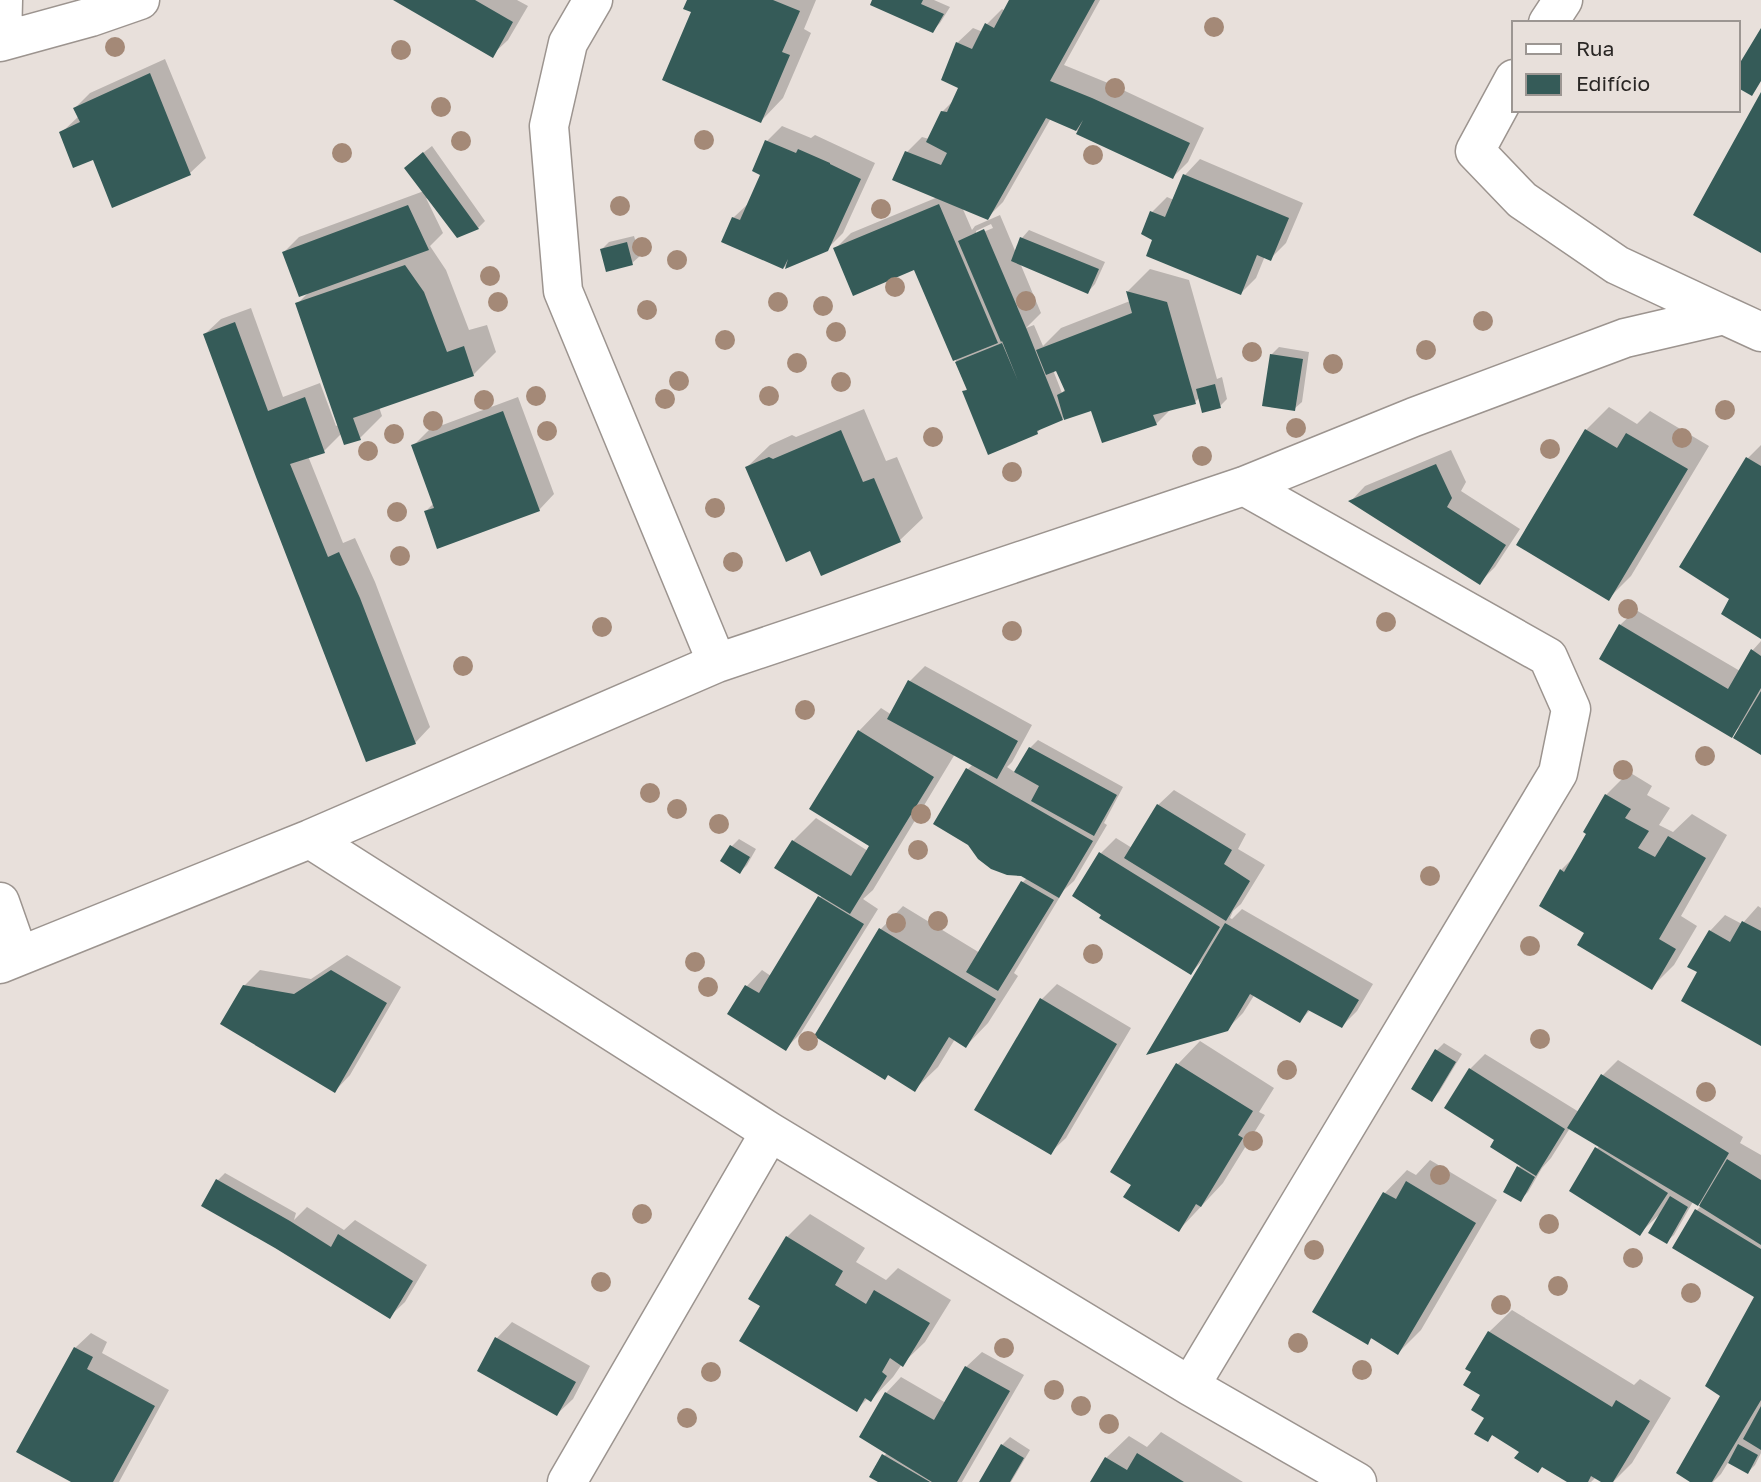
<svg xmlns="http://www.w3.org/2000/svg" width="1761" height="1482" viewBox="0 0 1761 1482" font-family="'Golos Text',sans-serif">
  <style>
    .shadow { fill: #0003; fill-rule: evenodd }
    .building { fill: #355b58 }
    .lines { fill: none; stroke-linecap: round; stroke-linejoin: round }
    .minor-casing { stroke: #9c948f; stroke-width: 41 }
    .minor { stroke: #fff; stroke-width: 38 }
    .tree { fill: #a48977 }
  </style>
  <rect width="100%" height="100%" fill="#e8e0db"/>
  <path class="shadow" d="M397,0H517L528,6L508,40L492,55Z
    M688,0H816L804,29L811,33L783,98L761,121L693,11Z
    M874,0H934L950,7L940,23L933,30Z
    M1011,0H1100L1064,65L1108,83L1204,128L1188,162L1173,177L1051,118L1003,202L987,218L962,207L972,230L975,226L1000,215L1016,253L1022,238L1029,230L1105,262L1095,284L1088,292L1020,263L1041,313L1026,328L1034,325L1043,346L1061,328L1130,301L1128,291L1150,269L1189,280L1217,379L1222,377L1227,399L1220,406L1200,397L1195,402L1171,409L1156,424L1092,409L1065,416L1062,419L1043,426L1037,433L964,392L968,388L915,268L835,249L851,233L938,197L907,152L922,137L929,139L942,112L955,99L961,87L957,43L973,28L983,32L987,24L1002,9L1005,11ZM991,224L993,228L976,235V231ZM1057,369L1066,388L1062,393L1053,370Z
    M165,59L206,158L190,173L113,206L94,157L61,133L79,116L75,108L90,93Z
    M782,126L811,138L815,135L875,163L843,233L827,249L784,267L724,241L733,218L750,202L762,174L767,141Z
    M432,146L485,221L478,228L426,198L443,233L430,246L446,270L469,330L487,325L496,352L473,375L379,407L382,416L360,438L342,433L324,451L308,456L343,543L355,538L375,582L430,727L415,743L205,334L221,319L251,308L283,397L320,383L336,426L339,425L297,304L309,292L284,252L299,237L424,191L414,160Z
    M1200,159L1303,203L1286,243L1271,258L1265,256L1256,278L1241,293L1155,239L1152,212L1167,197L1174,200L1185,175Z
    M634,236L640,256L632,263L602,249L609,242Z
    M1279,347L1309,352L1302,402L1294,409L1271,355Z
    M518,397L554,494L539,510L426,511L434,503L413,446L429,430Z
    M1609,407L1637,424L1650,411L1709,446L1631,576L1608,599L1586,430Z
    M864,409L886,461L897,457L923,518L900,540L822,574L811,548L747,467L770,445L792,435L796,437Z
    M1761,445V637L1732,598L1748,458Z
    M1451,450L1466,482L1461,491L1520,529L1495,567L1480,582L1351,501L1365,486Z
    M1636,610L1740,671L1752,651L1761,641V753L1742,725L1731,735L1620,625Z
    M925,666L1032,725L1012,762L1007,767L1016,773L1030,748L1038,740L1123,787L1104,823L1107,825L1074,881L1064,890L1014,973L1018,976L988,1023L966,1046L955,1039L938,1067L915,1089L816,1035L881,929L903,906L980,953L1023,882L1027,878L936,823L968,769L973,764L955,754L873,890L863,899L878,909L801,1033L786,1048L729,1013L747,986L762,970L771,976L822,895L777,868L793,841L816,818L868,851L872,845L859,731L881,708L892,715L909,682Z
    M1629,772L1652,786L1647,795L1670,808L1659,825L1673,832L1692,814L1727,835L1681,916L1697,926L1674,965L1651,988L1587,932L1561,870L1575,856L1606,795Z
    M1174,790L1246,834L1238,849L1265,865L1241,904L1233,911L1230,918L1232,919L1242,909L1373,984L1357,1011L1342,1026L1311,1009L1300,1021L1255,994L1243,1013L1227,1029L1203,960L1191,973L1101,853L1116,838L1132,848L1158,805Z
    M739,839L756,849L747,865L740,872L732,846Z
    M1758,906L1761,908V1044L1699,972L1710,931L1725,915L1742,924Z
    M347,955L401,987L350,1075L335,1091L244,986L260,970L311,979Z
    M1057,984L1131,1028L1066,1138L1050,1153L1042,999Z
    M1200,1041L1274,1088L1259,1112L1265,1115L1223,1183L1179,1230L1133,1184L1112,1171L1178,1064Z
    M1444,1043L1462,1054L1439,1092L1432,1100L1437,1050Z
    M1485,1054L1579,1112L1602,1076L1618,1060L1743,1137L1740,1143L1761,1155V1453L1755,1465L1748,1472L1729,1461L1721,1474L1713,1482H1694L1756,1296L1697,1210L1702,1205L1694,1200L1674,1235L1666,1242L1661,1213L1640,1233L1597,1149L1600,1145L1570,1128L1551,1158L1542,1168L1528,1192L1520,1200L1518,1168L1521,1165L1497,1140L1470,1069Z
    M1430,1160L1497,1200L1421,1330L1398,1353L1373,1337L1367,1343L1385,1193L1407,1170L1416,1175Z
    M225,1173L296,1213L294,1220L307,1207L344,1230L355,1220L427,1265L405,1302L389,1317L276,1247L203,1206L218,1180Z
    M810,1214L865,1248L856,1262L886,1280L898,1268L951,1300L925,1342L902,1364L893,1377L871,1400L868,1398L856,1410L763,1305L787,1237Z
    M1512,1310L1634,1385L1640,1379L1671,1398L1632,1463L1613,1482H1604L1596,1477L1591,1482H1569L1493,1434L1487,1440L1486,1417L1482,1395L1473,1371L1489,1332Z
    M512,1322L590,1366L573,1399L557,1414L479,1370L497,1338Z
    M91,1333L107,1342L102,1353L169,1390L119,1482H74L75,1348Z
    M982,1352L1024,1375L962,1482H881L872,1476L887,1452L886,1393L901,1377L946,1403L966,1367Z
    M1161,1432L1243,1482H1092L1106,1458L1129,1436L1147,1447Z
    M1010,1437L1030,1450L1011,1482H981L1002,1445Z"/>
  <path class="building" d="M393,0H475L513,22L493,58Z
    M687,0H773L800,11L782,52L790,55L761,123L662,80L691,12L683,9Z
    M872,0H923L921,4L944,14L933,33L870,5Z
    M1009,0H1095L1050,81L1092,98L1190,143L1173,179L1076,134L1083,120L1076,131L1046,118L988,220L892,180L905,151L941,165L947,153L926,142L941,111L947,112L958,88L941,80L956,42L972,49L985,23L994,28Z
    M1761,28V81L1752,96L1738,88V66Z
    M150,73L191,175L112,208L93,160L73,168L59,132L80,122L73,108Z
    M1761,92V253L1693,215Z
    M765,140L796,153L798,149L830,163V164L861,179L828,251L785,269L788,259L783,269L721,242L732,217L740,220L760,175L752,171Z
    M423,152L479,229L457,238L404,168Z
    M1183,174L1289,218L1271,261L1257,255L1241,295L1146,256L1152,240L1141,234L1150,211L1165,217Z
    M939,204L998,343L953,361L914,270L853,296L833,248Z
    M408,205L429,250L299,297L282,252Z
    M984,229L1027,330L1063,420L1037,431L1038,434L988,455L962,391L967,390L955,362L1002,343L1018,381L1002,341L1001,342L958,241Z
    M1020,237L1099,269L1088,294L1011,261Z
    M627,242L633,265L606,272L600,249Z
    M405,265L424,292L447,352L464,346L474,376L353,418L361,440L344,445L295,303Z
    M1126,291L1167,302L1196,404L1153,415L1157,425L1102,443L1091,411L1064,420L1057,395L1065,391L1056,371L1046,375L1036,350L1132,313Z
    M235,322L268,411L305,397L325,453L290,464L328,557L339,552L360,598L416,744L366,762L256,477L203,334Z
    M1270,354L1303,359L1295,411L1262,406Z
    M1215,384L1221,408L1202,413L1196,389Z
    M503,411L540,511L437,549L424,511L434,508L411,445Z
    M1585,429L1617,448L1626,433L1688,469L1609,601L1516,545Z
    M841,430L863,482L874,478L901,542L821,576L810,551L786,562L745,467L769,457L773,459Z
    M1746,457L1761,466V639L1721,614L1729,599L1679,567Z
    M1436,464L1452,498L1447,507L1506,545L1480,585L1348,501Z
    M1619,624L1728,689L1751,649L1761,656V688L1732,738L1599,659Z
    M908,680L1018,741L997,779L887,719Z
    M1761,691V755L1733,738Z
    M858,730L934,777L850,914L774,868L792,840L851,876L869,846L809,809Z
    M1029,747L1117,795L1094,836L1031,801L1039,786L1014,772Z
    M966,768L1093,841L1059,898L1021,876L1007,875L991,869L978,859L968,845L933,824Z
    M1605,794L1631,809L1625,818L1649,831L1638,848L1655,857L1668,836L1706,858L1659,939L1676,949L1652,990L1577,945L1584,933L1539,906L1560,869L1564,872L1586,834L1583,832Z
    M1157,804L1232,850L1224,864L1250,881L1226,921L1124,858Z
    M730,845L750,857L740,874L720,861Z
    M1099,852L1220,927L1191,975L1099,918L1101,915L1072,896Z
    M1021,881L1054,900L998,991L966,972Z
    M818,896L864,924L786,1051L727,1014L745,985L759,993Z
    M1742,921L1761,931V1046L1681,1001L1697,972L1687,967L1709,930L1730,942Z
    M1225,923L1359,1000L1342,1028L1308,1010L1300,1023L1250,994L1228,1031L1146,1055Z
    M879,928L996,999L966,1048L949,1037L915,1092L888,1075L885,1080L814,1036Z
    M331,970L387,1003L335,1093L220,1024L243,985L294,994Z
    M1040,998L1117,1044L1051,1155L974,1110Z
    M1435,1049L1456,1062L1432,1102L1411,1089Z
    M1176,1063L1253,1111L1238,1135L1243,1138L1201,1207L1196,1204L1179,1232L1123,1197L1131,1185L1110,1172Z
    M1469,1068L1565,1129L1536,1176L1490,1147L1494,1140L1444,1108Z
    M1601,1074L1729,1153L1698,1206L1567,1128Z
    M1595,1147L1668,1193L1640,1236L1569,1191Z
    M1727,1159L1761,1180V1245L1699,1206Z
    M1517,1166L1535,1177L1521,1202L1503,1192Z
    M216,1179L290,1221L331,1247L338,1234L413,1281L390,1319L275,1248L201,1206Z
    M1406,1181L1476,1223L1398,1355L1371,1338L1368,1345L1312,1312L1383,1192L1396,1199Z
    M1670,1196L1688,1207L1667,1244L1648,1233Z
    M1695,1209L1761,1249V1400L1712,1482H1690L1676,1473L1720,1396L1705,1386L1754,1297L1672,1248Z
    M786,1236L843,1271L835,1285L866,1304L874,1290L930,1323L903,1367L890,1358L882,1372L887,1376L871,1402L865,1398L857,1412L739,1341L760,1306L748,1299Z
    M1488,1331L1612,1407L1616,1400L1650,1421L1613,1482H1601L1591,1476L1588,1482H1567L1542,1467L1538,1473L1514,1458L1519,1452L1492,1435L1488,1442L1474,1434L1484,1418L1471,1410L1480,1395L1463,1385L1471,1372L1465,1369Z
    M495,1337L576,1382L557,1416L477,1371Z
    M74,1347L93,1357L87,1369L155,1406L113,1482H71L16,1452Z
    M965,1366L1010,1391L957,1482H932L859,1437L885,1392L934,1420Z
    M1761,1406V1450L1743,1439Z
    M1001,1444L1024,1458L1010,1482H979Z
    M1738,1444L1758,1455L1748,1474L1728,1463Z
    M1137,1453L1184,1482H1090L1105,1457L1127,1470Z
    M882,1454L930,1482H878L869,1477Z"/>
  <g class="lines">
    <g class="minor-casing">
      <path id="minor" d="M593,0L568,43L549,126L563,291L717,663
        M1548,23L1563,0
        M2,41L3,0
        M0,42L91,17L140,0
        M1514,79L1475,151L1522,200L1617,265L1724,315
        M310,839L770,1132L1190,1386L1357,1482
        M0,902L19,956
        M0,964L310,839L717,663L1244,486L1414,417L1625,338L1724,315L1761,332
        M1190,1386L1558,773L1571,709L1548,657L1244,486
        M567,1482L770,1132"/>
    </g>
    <use href="#minor" class="minor"/>
  </g>
  <g class="tree">
    <circle cx="1214" cy="27" r="10"/>
    <circle cx="115" cy="47" r="10"/>
    <circle cx="401" cy="50" r="10"/>
    <circle cx="1115" cy="88" r="10"/>
    <circle cx="441" cy="107" r="10"/>
    <circle cx="704" cy="140" r="10"/>
    <circle cx="461" cy="141" r="10"/>
    <circle cx="342" cy="153" r="10"/>
    <circle cx="1093" cy="155" r="10"/>
    <circle cx="620" cy="206" r="10"/>
    <circle cx="881" cy="209" r="10"/>
    <circle cx="642" cy="247" r="10"/>
    <circle cx="677" cy="260" r="10"/>
    <circle cx="490" cy="276" r="10"/>
    <circle cx="895" cy="287" r="10"/>
    <circle cx="1026" cy="301" r="10"/>
    <circle cx="498" cy="302" r="10"/>
    <circle cx="778" cy="302" r="10"/>
    <circle cx="823" cy="306" r="10"/>
    <circle cx="647" cy="310" r="10"/>
    <circle cx="1483" cy="321" r="10"/>
    <circle cx="836" cy="332" r="10"/>
    <circle cx="725" cy="340" r="10"/>
    <circle cx="1426" cy="350" r="10"/>
    <circle cx="1252" cy="352" r="10"/>
    <circle cx="797" cy="363" r="10"/>
    <circle cx="1333" cy="364" r="10"/>
    <circle cx="679" cy="381" r="10"/>
    <circle cx="841" cy="382" r="10"/>
    <circle cx="536" cy="396" r="10"/>
    <circle cx="769" cy="396" r="10"/>
    <circle cx="665" cy="399" r="10"/>
    <circle cx="484" cy="400" r="10"/>
    <circle cx="1725" cy="410" r="10"/>
    <circle cx="433" cy="421" r="10"/>
    <circle cx="1296" cy="428" r="10"/>
    <circle cx="547" cy="431" r="10"/>
    <circle cx="394" cy="434" r="10"/>
    <circle cx="933" cy="437" r="10"/>
    <circle cx="1682" cy="438" r="10"/>
    <circle cx="1550" cy="449" r="10"/>
    <circle cx="368" cy="451" r="10"/>
    <circle cx="1202" cy="456" r="10"/>
    <circle cx="1012" cy="472" r="10"/>
    <circle cx="715" cy="508" r="10"/>
    <circle cx="397" cy="512" r="10"/>
    <circle cx="400" cy="556" r="10"/>
    <circle cx="733" cy="562" r="10"/>
    <circle cx="1628" cy="609" r="10"/>
    <circle cx="1386" cy="622" r="10"/>
    <circle cx="602" cy="627" r="10"/>
    <circle cx="1012" cy="631" r="10"/>
    <circle cx="463" cy="666" r="10"/>
    <circle cx="805" cy="710" r="10"/>
    <circle cx="1705" cy="756" r="10"/>
    <circle cx="1623" cy="770" r="10"/>
    <circle cx="650" cy="793" r="10"/>
    <circle cx="677" cy="809" r="10"/>
    <circle cx="921" cy="814" r="10"/>
    <circle cx="719" cy="824" r="10"/>
    <circle cx="918" cy="850" r="10"/>
    <circle cx="1430" cy="876" r="10"/>
    <circle cx="938" cy="921" r="10"/>
    <circle cx="896" cy="923" r="10"/>
    <circle cx="1530" cy="946" r="10"/>
    <circle cx="1093" cy="954" r="10"/>
    <circle cx="695" cy="962" r="10"/>
    <circle cx="708" cy="987" r="10"/>
    <circle cx="1540" cy="1039" r="10"/>
    <circle cx="808" cy="1041" r="10"/>
    <circle cx="1287" cy="1070" r="10"/>
    <circle cx="1706" cy="1092" r="10"/>
    <circle cx="1253" cy="1141" r="10"/>
    <circle cx="1440" cy="1175" r="10"/>
    <circle cx="642" cy="1214" r="10"/>
    <circle cx="1549" cy="1224" r="10"/>
    <circle cx="1314" cy="1250" r="10"/>
    <circle cx="1633" cy="1258" r="10"/>
    <circle cx="601" cy="1282" r="10"/>
    <circle cx="1558" cy="1286" r="10"/>
    <circle cx="1691" cy="1293" r="10"/>
    <circle cx="1501" cy="1305" r="10"/>
    <circle cx="1298" cy="1343" r="10"/>
    <circle cx="1004" cy="1348" r="10"/>
    <circle cx="1362" cy="1370" r="10"/>
    <circle cx="711" cy="1372" r="10"/>
    <circle cx="1054" cy="1390" r="10"/>
    <circle cx="1081" cy="1406" r="10"/>
    <circle cx="687" cy="1418" r="10"/>
    <circle cx="1109" cy="1424" r="10"/>
  </g>
  <rect x="1512" y="21" width="228" height="91" fill="#e8e0db" stroke="#9c9692" stroke-width="2"/>
  <rect x="1526" y="44" width="35" height="10" fill="#ffffff" stroke="#9c9692" stroke-width="2"/>
  <text x="1576" y="56" font-size="21" fill="#2a2725">Rua</text>
  <rect x="1526" y="74" width="35" height="21" fill="#355b58" stroke="#9c9692" stroke-width="2"/>
  <text x="1576" y="91" font-size="21" fill="#2a2725">Edifício</text>
</svg>
